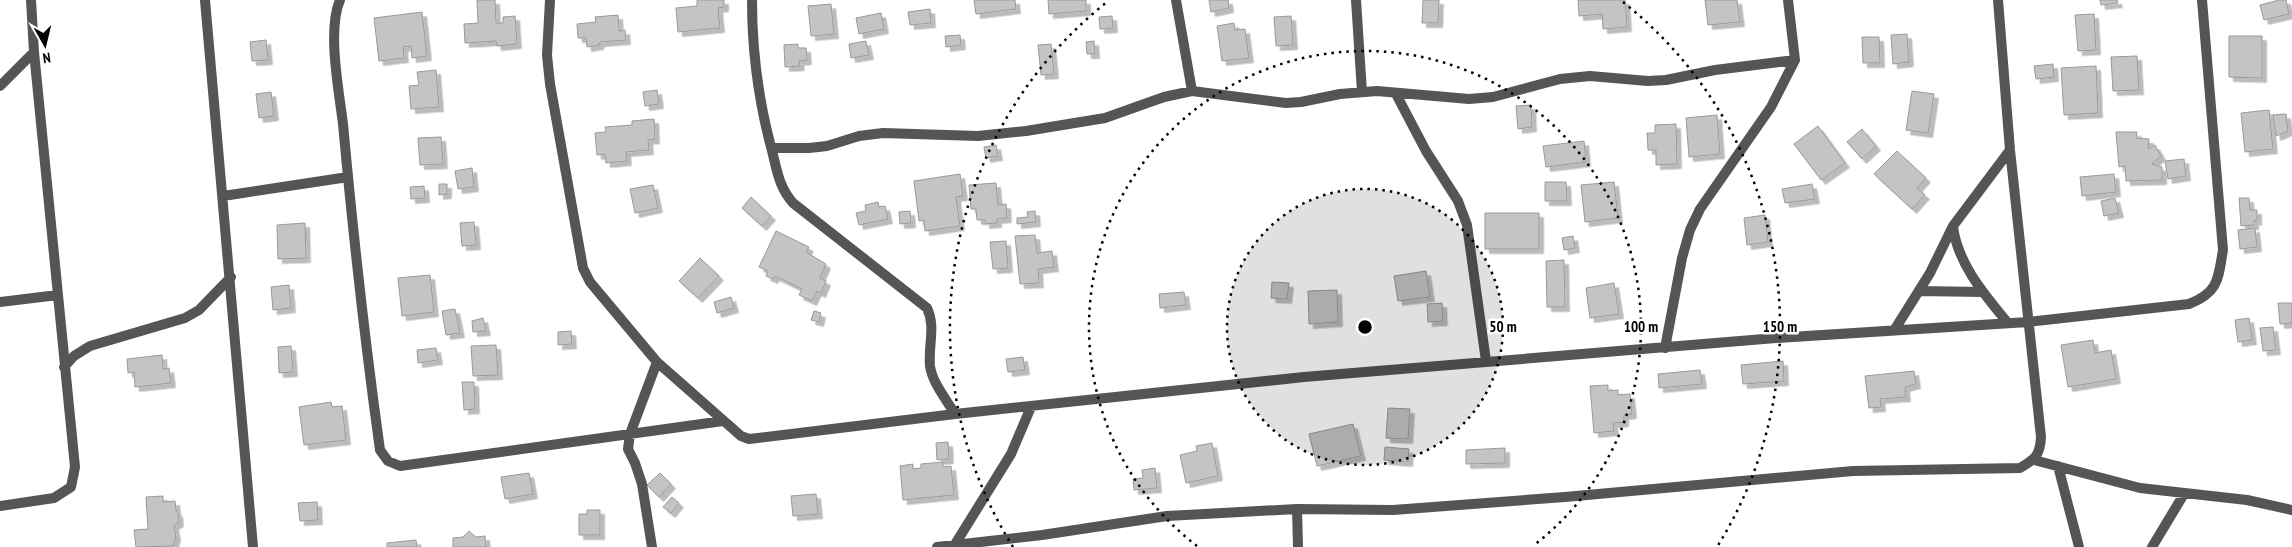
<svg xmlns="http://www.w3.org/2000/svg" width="2292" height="547" viewBox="0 0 2292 547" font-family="'PT Sans Narrow',sans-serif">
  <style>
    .building { fill: #c4c4c4; stroke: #999; filter: url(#shadow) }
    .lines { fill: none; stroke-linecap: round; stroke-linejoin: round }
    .minor { stroke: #555; stroke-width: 10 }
    .ring { fill: none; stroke: #000; stroke-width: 2.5; stroke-dasharray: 2.5 5 }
    .centre { fill: #000; stroke: #fff; stroke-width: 2.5 }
    .ring-label { font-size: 15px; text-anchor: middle; font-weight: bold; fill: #000; stroke: #fff; stroke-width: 5; stroke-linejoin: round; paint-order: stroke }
  </style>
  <defs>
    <filter id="shadow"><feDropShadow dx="4.5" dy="4.5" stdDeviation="0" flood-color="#0004"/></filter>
  </defs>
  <rect width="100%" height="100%" fill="#fff"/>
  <path class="building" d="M477,0H495L496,23H503V17L515,16L517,44L497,46L496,41L465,43L464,24L478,23Z
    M697,0H724V7L718,8L720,28L678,32L676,8L697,6Z
    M974,0H1015L1016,9L976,14Z
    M1048,0H1086V11L1049,14Z
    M1209,0H1228L1229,8L1211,12Z
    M1423,0H1439L1438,23H1422Z
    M1578,0H1625L1627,27L1603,29L1602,14L1579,16Z
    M1705,0H1737L1740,22L1708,25Z
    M2100,0H2117L2118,3L2101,5Z
    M2279,0H2286L2289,14L2264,20L2260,5Z
    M831,4L834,34L811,36L808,6Z
    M930,9L931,23L910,25L908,12Z
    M422,12L427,56L412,58L411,46L403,47L404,58L379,61L374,18Z
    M881,13L884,29L859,34L856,18Z
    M2094,14L2096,50L2078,51L2075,15Z
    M618,15L619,31L625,30L626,40L600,42L599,45L587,47L586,38H578L577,24L596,22L595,17Z
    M1112,16L1113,28L1100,29L1099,17Z
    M1291,16L1293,45L1276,46L1274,17Z
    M1234,23L1235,30L1245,29L1249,58L1222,61L1217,26Z
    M1907,34L1909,62L1893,64L1891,35Z
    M960,35L961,45L946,47L945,36Z
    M2229,36H2262V78L2229,77Z
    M1862,37H1879L1880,63H1863Z
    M266,40L268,60L252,61L250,42Z
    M866,41L869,55L851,58L849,44Z
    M1094,41L1095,54H1087L1086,42Z
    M798,44V48H806L807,60L799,61L800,66L785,67L784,45Z
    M1051,44L1054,74L1041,75L1038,45Z
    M2137,56L2139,90L2113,91L2111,57Z
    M2053,64L2054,77L2036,79L2034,66Z
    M2096,66L2098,113L2064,115L2061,68Z
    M436,70L439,107L411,109L409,86L419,85L417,72Z
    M657,90L659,104L645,106L643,92Z
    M1912,91L1934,94L1928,133L1906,130Z
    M271,92L274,116L259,118L256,94Z
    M1531,105L1532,127L1518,129L1516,106Z
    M2269,110L2273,149L2245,152L2241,113Z
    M2286,114L2288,131L2276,136L2273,115Z
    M1717,115L1720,154L1689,157L1686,118Z
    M654,119L655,139L648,140L649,150L626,152L627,161L606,163L605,154L597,155L595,133L606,132L605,127L632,125V121Z
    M1676,124L1677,164L1656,165V150H1648L1647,133H1655V125Z
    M1818,126L1845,163L1821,180L1794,144Z
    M1862,129L1876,146L1862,159L1847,142Z
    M2116,132H2137L2136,138L2149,139L2148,149L2155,145L2161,156L2152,164L2162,167V180L2126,181L2125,166L2119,167Z
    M441,137L443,164L420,165L418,138Z
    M1584,141L1586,162L1546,167L1543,146Z
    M996,145L998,156L986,158L984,147Z
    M1897,151L1926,178L1917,188L1925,195L1912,209L1874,174Z
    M2184,159L2186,176L2168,179L2165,161Z
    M472,168L474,187L458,189L455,171Z
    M960,174L963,196L956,197L960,226L925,231L924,220L919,221L914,181Z
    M2114,174L2116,192L2082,196L2080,177Z
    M1545,182H1566L1567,201H1545Z
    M1614,182L1618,218L1585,222L1581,185Z
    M996,183L998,205L1006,204L1007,218L997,219V223L985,224V220H977L976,209H971L969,185Z
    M439,184H447V194L439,195Z
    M1812,184L1815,199L1785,203L1782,189Z
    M653,185L658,208L635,213L630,189Z
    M424,186L425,198L411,199L410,187Z
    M751,197L771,216L762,226L742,208Z
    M2115,198L2119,213L2104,216L2101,201Z
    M2239,198H2249L2250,210H2257V221L2254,220V225L2241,226Z
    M878,202L879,207L885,206L888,219L859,225L856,213L866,211L865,205Z
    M910,211L911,223L900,224L899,212Z
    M1035,211L1036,222L1017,224V218L1028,217L1027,212Z
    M1485,213H1539V249H1485Z
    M1765,215L1768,242L1747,245L1744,218Z
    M474,222L476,245L462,246L460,223Z
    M305,223L306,258L278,259L277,225Z
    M2255,228L2257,247L2240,249L2238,230Z
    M776,231L809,247L806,252L826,264L820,278L826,281L821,293L817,291L812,301L799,295L802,289L775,276L773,279L766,276L768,271L759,267Z
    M1035,235L1037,253L1052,251L1054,267L1038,269L1039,283L1020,284L1015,236Z
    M1573,236L1575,248L1564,250L1562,238Z
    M1006,241L1008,268L993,269L990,242Z
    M700,258L719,276L698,298L679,281Z
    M1564,260L1565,307H1547L1546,261Z
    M1426,271L1430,297L1398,301L1394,276Z
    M430,275L434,312L402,316L398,278Z
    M1272,282L1289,283L1287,299L1271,298Z
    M1614,283L1619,314L1590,318L1586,288Z
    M289,285L291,308L273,310L271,287Z
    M1337,290L1338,322L1309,324L1308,291Z
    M1184,292L1186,305L1160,308L1159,294Z
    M731,297L734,308L717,313L714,302Z
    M1442,303L1443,321L1428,322L1427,304Z
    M2278,303H2292V323L2280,324Z
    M455,309L460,333L446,335L442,311Z
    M814,311L821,313L819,322L811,320Z
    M483,318L486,331L473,332L472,321Z
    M2249,318L2252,340L2238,342L2235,320Z
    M2273,327L2276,350L2263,351L2260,328Z
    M571,331L572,344L558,345V332Z
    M2093,340L2095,353L2111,350L2116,379L2068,387L2061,345Z
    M496,345L498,375L473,376L471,346Z
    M291,346L293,372L279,373L278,347Z
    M436,348L438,360L418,363L417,350Z
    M162,355L163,369L169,368L171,383L135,387L134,372L128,373L127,359Z
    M1023,357L1025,370L1008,372L1006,359Z
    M1783,361L1784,381L1743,384L1741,365Z
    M1700,370L1702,384L1659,388L1658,374Z
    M1914,371L1916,384L1905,387L1906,397L1880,399L1881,407L1869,408L1865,376Z
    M462,382H474L475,409L464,410Z
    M1608,385V391L1618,390V395L1630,394L1632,414L1624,415V422L1613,423L1614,431L1594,433L1590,386Z
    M331,402L332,407L342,406L346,440L304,445L299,407Z
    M1388,408L1410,409L1408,439L1386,438Z
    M1353,424L1361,456L1317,466L1309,434Z
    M948,442L949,459L937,460L936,443Z
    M1212,443L1218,476L1186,483L1180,455L1197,451L1196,446Z
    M1385,447L1409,449L1408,462L1384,460Z
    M1505,448V463L1466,464V450Z
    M943,462V467L951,466L954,495L903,500L900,466L913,464V469L921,468V464Z
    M1155,468L1157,488L1134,490L1133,479L1143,478L1142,470Z
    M529,473L533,494L505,499L501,477Z
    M660,473L671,484L659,497L647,485Z
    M816,494L818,514L793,516L791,496Z
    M163,496V502L175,501L176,510L178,513L179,522L174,525L176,537L173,546L136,547L134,530L148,529L146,497Z
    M672,497L679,503L671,513L663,507Z
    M317,502L318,520L300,521L298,503Z
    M587,510H600V535H579V514H587Z
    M469,531L476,537L485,536L486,547H453V538L463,537Z
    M416,540L417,547H387V543Z"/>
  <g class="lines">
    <path class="minor" d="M205,0L253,547
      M340,0C327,30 339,91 343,124C353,233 365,342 380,450L388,461L400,466L723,421
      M550,0L547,55L550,84L583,268L590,282L657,362L741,436L749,439L955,414L1304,377L1776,338L2028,322L2189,304C2219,292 2218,279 2223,250L2202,0
      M752,0C752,51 758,98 771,147C777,169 778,186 793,203L927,308C936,327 928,345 930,366C932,382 946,399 955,414
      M1176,0L1192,91
      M1356,0L1362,92
      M0,86L34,52
      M1396,94L1426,151L1458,201L1467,225L1486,361
      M772,148H809L827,146L859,136L883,133L978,136L1026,131L1105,118L1164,97L1192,91L1286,103L1301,102L1340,94L1377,91L1469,99L1493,97L1560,79L1590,76L1648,81L1666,80L1715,70L1795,60
      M223,196L348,177
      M1953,227C1958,264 1984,294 2007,322
      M1919,291L1982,292
      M0,302L58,295
      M1895,329L1930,273L1953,226L2010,150
      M1665,348L1682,258L1690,230L1700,209L1771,107L1795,60L1788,0
      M64,367L74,356L90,346L185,318L199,310L231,277
      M2034,460L2140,488L2247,500L2292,510
      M2058,466L2079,547
      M0,506L54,498L71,487L75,467L34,52L31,0
      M1297,509L1298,547
      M954,546L1011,454L1031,407
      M652,547L642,484L635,463L628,449L630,434L657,362
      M937,547L1042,535L1167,516L1297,509L1393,510L1565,497L1853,471L2020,468C2035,459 2040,456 2041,437L2010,150L1998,0
      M2152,547L2184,494"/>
  </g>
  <circle cx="1365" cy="327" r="138" fill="#000" fill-opacity=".12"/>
  <g class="ring">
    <circle cx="1365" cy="327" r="138"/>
    <path d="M1197 546A276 276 0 1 1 1533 546"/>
    <path d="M1013 547A415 415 0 0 1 1107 2M1623 2A415 415 0 0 1 1717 547"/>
  </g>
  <circle cx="1365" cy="327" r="8" class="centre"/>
  <g class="ring-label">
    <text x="1503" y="332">50 m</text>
    <text x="1641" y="332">100 m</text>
    <text x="1780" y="332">150 m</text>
  </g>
  <g transform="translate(45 45) rotate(172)" stroke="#ffffff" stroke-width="4" paint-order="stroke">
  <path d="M0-4L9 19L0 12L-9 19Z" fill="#000000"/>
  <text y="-8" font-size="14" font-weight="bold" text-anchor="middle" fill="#000000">N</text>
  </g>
</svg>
